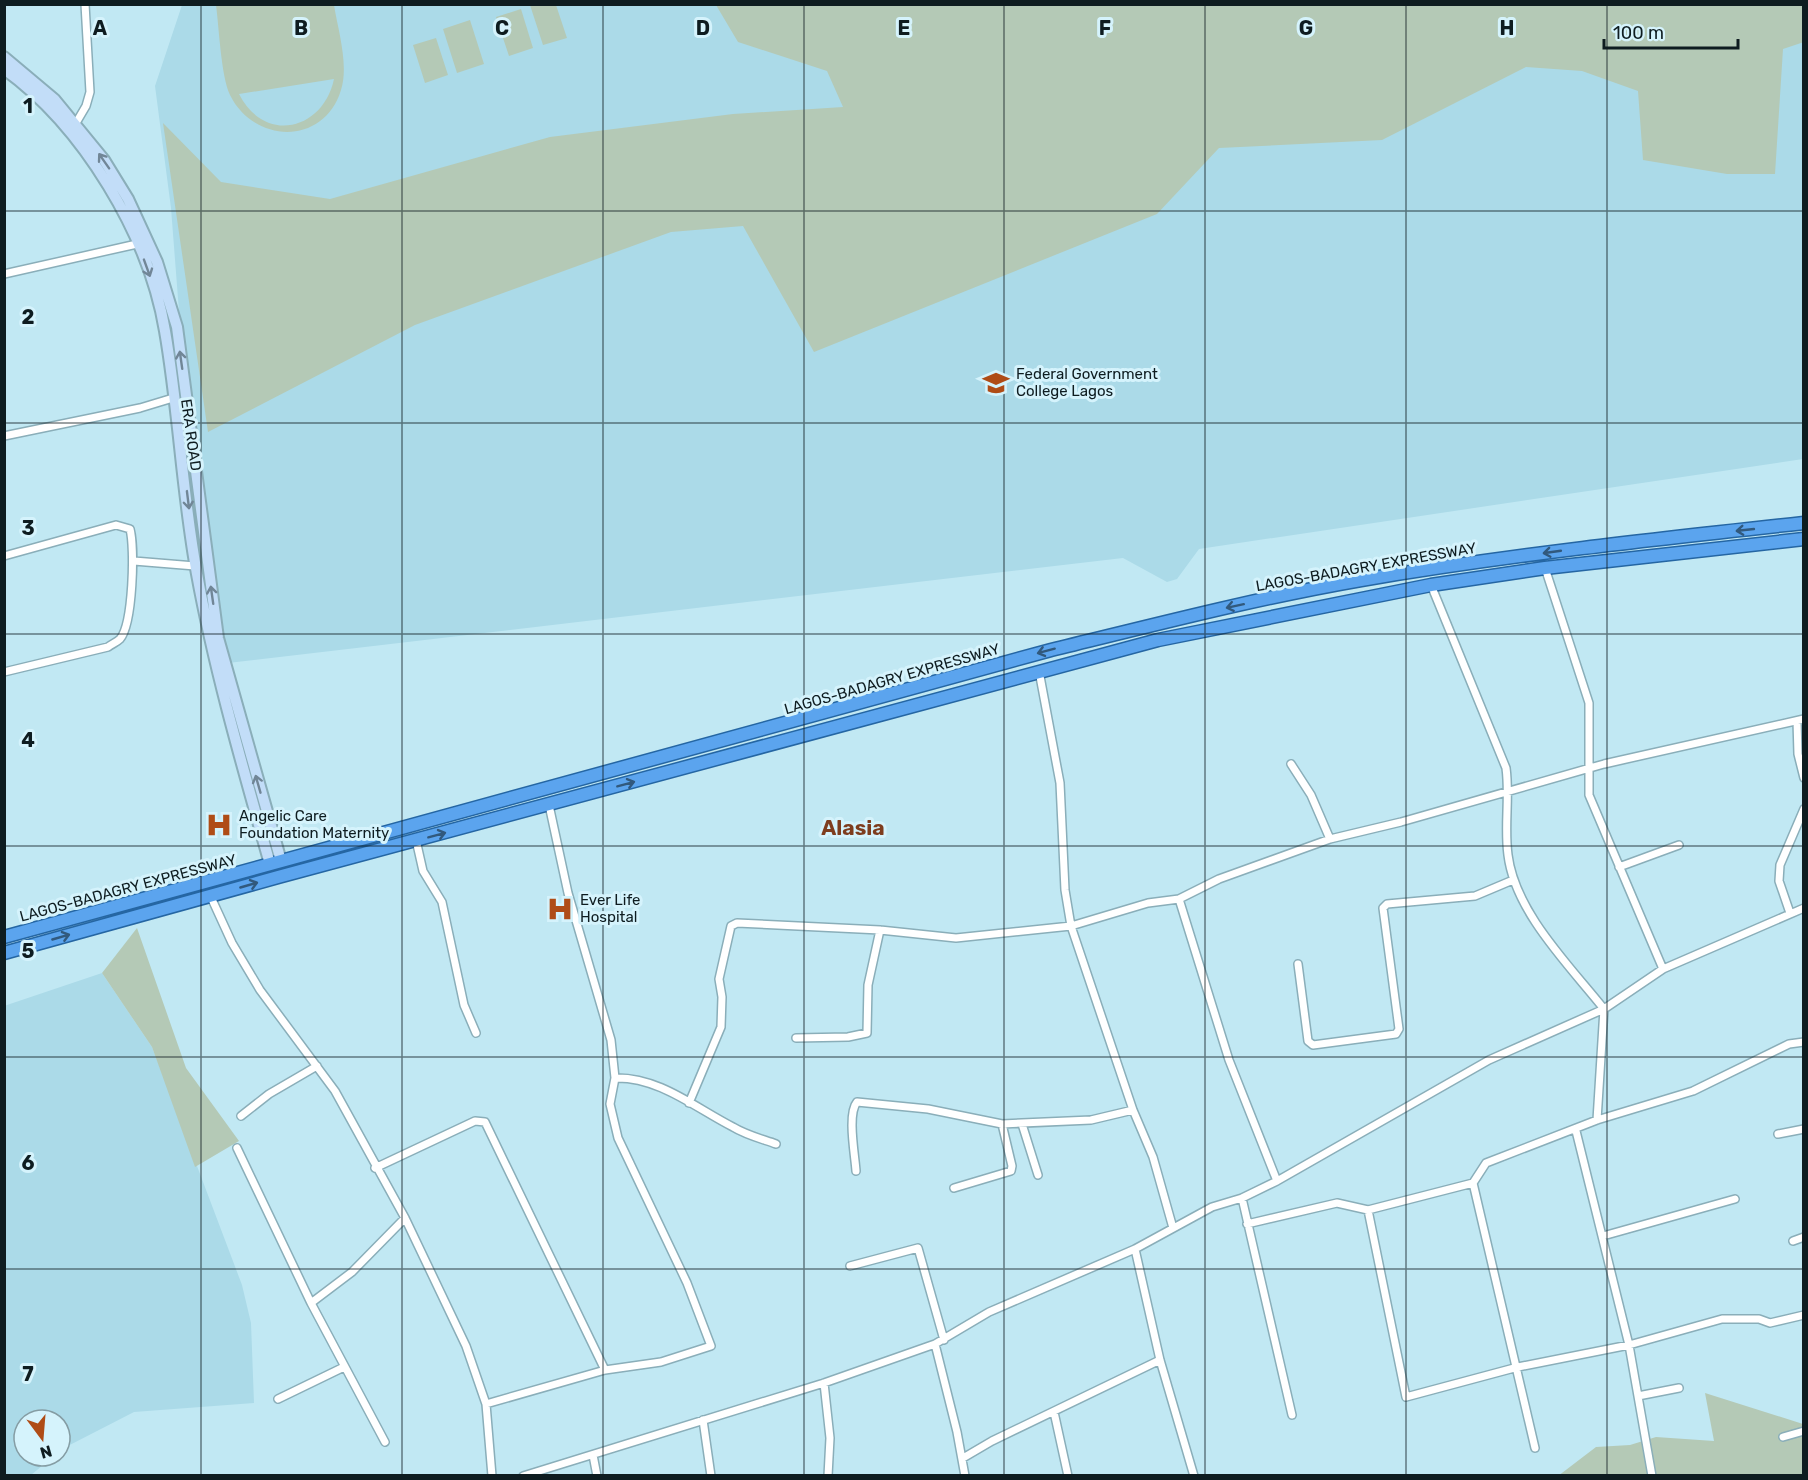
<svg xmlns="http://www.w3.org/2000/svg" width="1808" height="1480" viewBox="0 0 1808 1480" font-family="Rubik,sans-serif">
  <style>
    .built { fill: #abdae8 }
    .green { fill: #b4c9b6; fill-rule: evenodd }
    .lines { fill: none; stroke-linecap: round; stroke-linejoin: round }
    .minor-casing { stroke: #8aaeb9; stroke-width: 10 }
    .secondary-casing { stroke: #8aaeb9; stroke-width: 14 }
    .trunk-casing { stroke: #2566a3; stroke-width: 15 }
    .minor { stroke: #fff; stroke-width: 7 }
    .secondary { stroke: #c2ddf8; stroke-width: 10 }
    .trunk { stroke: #5ba4ee; stroke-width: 12 }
    .oneway { stroke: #718697 }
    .oneway2 { stroke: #31597d }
    .grid { fill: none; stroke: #0e1c20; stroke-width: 1.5; stroke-opacity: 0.55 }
    .labels { text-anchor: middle; stroke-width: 6; stroke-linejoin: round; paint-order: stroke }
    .poi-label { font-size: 15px; fill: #0e1c20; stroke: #d5f3fc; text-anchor: start }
    .street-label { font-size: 15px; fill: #0e1c20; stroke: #d5f3fc }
    .district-label { font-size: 21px; font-weight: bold; fill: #7e3d1e; stroke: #d5f3fc }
    .grid-label { font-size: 20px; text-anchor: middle; font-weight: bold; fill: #0e1c20; stroke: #d5f3fc; stroke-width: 6; stroke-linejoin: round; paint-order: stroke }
  </style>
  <rect width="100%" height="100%" fill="#c1e8f3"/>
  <path class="built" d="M182,5H1803V459L1199,549L1177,579L1167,582L1123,558L228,663L179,311L171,208L155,86Z
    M102,973L152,1047L242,1285L251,1323L254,1403L134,1412L60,1450V1420H24V1456H54L31,1475H5L4,1006Z"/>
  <path class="green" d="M216,5H334C338,30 349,65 341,90C324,146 254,144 230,95C221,76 219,27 216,5ZM334,79C323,131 264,144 239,94Z
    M530,5H556L567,38L543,45Z
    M716,5L1803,4L1804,42L1783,49L1775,174H1727L1643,160L1638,91L1582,71L1526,67L1382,140L1219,148L1157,214L814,352L743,226L671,232L415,325L208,432L163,123L221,182L330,199L550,137L733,114L843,107L827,71L738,42Z
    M521,9L533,48L509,56L496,17Z
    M470,20L484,64L457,73L443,29Z
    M436,38L448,75L425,83L413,45Z
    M137,928L186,1068L239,1141L195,1167L152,1047L102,973Z
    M1705,1393L1803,1424V1475L1558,1476L1596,1447L1630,1445L1656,1437L1714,1441Z"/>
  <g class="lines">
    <g class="minor-casing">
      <path id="minor" d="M76,123L86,106L90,92L85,4
        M4,274L137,244
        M4,436L140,408L173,398
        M4,556L116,525L130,529C135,548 133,624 120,639C117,642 112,644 108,647L4,672
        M134,561L195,566
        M1545,568L1589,703V795L1663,969
        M1431,585L1506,768C1510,797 1504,826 1508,855C1515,912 1569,965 1604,1009L1597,1120
        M1039,671L1060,783L1065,890L1071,926L1133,1110L1153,1157L1173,1228
        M1797,721L1798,754L1804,778
        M1291,764L1311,795L1330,839
        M416,840L423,871L442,902L464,1005L476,1033
        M1619,867L1679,845
        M210,895L232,943L260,990L335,1091L405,1218L466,1346L486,1404L492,1476
        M1179,899L1229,1060L1277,1181
        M1790,913L1779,881L1780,865L1804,809
        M1298,964L1308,1041L1313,1045L1396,1034L1399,1029L1383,908L1387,904L1475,896L1513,880
        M796,1038L848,1037L867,1033L868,985L880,930
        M615,1078C659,1077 694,1107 733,1127C746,1135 762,1139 776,1144
        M689,1103L721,1027L722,997L719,979L731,926L737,923L880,930L956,938L1071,926L1148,903L1179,899L1219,879L1330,839L1401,822L1604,764L1804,719
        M241,1116L269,1094L317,1066
        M1022,1124L1038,1175
        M1576,1131L1629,1345L1652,1476
        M1778,1134L1804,1129
        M237,1148L311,1303L385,1442
        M375,1168L475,1121L485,1122L605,1370
        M856,1171C855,1155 847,1114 857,1102L928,1109L1002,1124L1091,1120L1133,1110
        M1473,1183L1535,1448
        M954,1188L1011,1171L1012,1166L1002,1124
        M1242,1198L1292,1415
        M1368,1210L1406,1397L1518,1367L1629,1345L1722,1319H1759L1770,1323L1804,1315
        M1247,1224L1337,1203L1368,1210L1473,1183L1486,1163L1597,1120L1693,1091L1789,1044L1804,1042
        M1603,1236L1735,1199
        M1793,1241L1804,1237
        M1135,1249L1160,1360L1194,1476
        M850,1266L918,1248L944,1340
        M311,1303L352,1272L405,1218
        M935,1344L957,1432L965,1476
        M824,1383L830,1438L828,1476
        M1638,1396L1679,1388
        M278,1399L344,1367
        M486,1404L605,1370L661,1362L711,1346L687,1283L618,1138L610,1104L615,1078L611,1040L568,893L549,805
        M1054,1412L1068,1476
        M703,1420L711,1476
        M1783,1437L1804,1431
        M593,1455L597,1476
        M963,1458L992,1441L1160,1360
        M523,1476L824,1383L935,1344L989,1312L1135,1249L1212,1207L1242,1198L1277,1181L1489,1060L1604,1009L1663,969L1804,908"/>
    </g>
    <g class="secondary-casing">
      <path id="secondary" d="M4,57L54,99L104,160L128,199L157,262L177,327L218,638L281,861
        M4,69C83,126 149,235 165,331C179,411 182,494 197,574C215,672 243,768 270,864"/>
    </g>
    <g class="trunk-casing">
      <path id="trunk" d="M4,937L1051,650C1154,625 1257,598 1361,580C1508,555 1656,539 1804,523
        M4,953L278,877L1158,640L1431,585L1545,568L1804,539"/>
    </g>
    <use href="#minor" class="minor"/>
    <use href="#secondary" class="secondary"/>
    <use href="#trunk" class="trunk"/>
  </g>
  <defs><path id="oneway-shaft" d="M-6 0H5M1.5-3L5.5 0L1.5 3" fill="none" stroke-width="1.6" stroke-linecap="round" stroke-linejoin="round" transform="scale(1.5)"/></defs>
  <g class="oneway">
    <use href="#oneway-shaft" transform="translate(104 161) rotate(-125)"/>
    <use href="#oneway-shaft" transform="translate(147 268) rotate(70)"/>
    <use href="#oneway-shaft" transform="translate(181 360) rotate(-98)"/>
    <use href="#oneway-shaft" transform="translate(188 500) rotate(83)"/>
    <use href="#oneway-shaft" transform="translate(212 595) rotate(-98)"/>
    <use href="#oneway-shaft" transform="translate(258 784) rotate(-106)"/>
  </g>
  <g class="oneway2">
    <use href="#oneway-shaft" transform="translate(1745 530) rotate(174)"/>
    <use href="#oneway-shaft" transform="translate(1552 552) rotate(172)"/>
    <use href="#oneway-shaft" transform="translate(1235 606) rotate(168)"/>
    <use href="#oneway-shaft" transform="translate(1046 651) rotate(165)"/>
    <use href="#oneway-shaft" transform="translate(626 784) rotate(-15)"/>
    <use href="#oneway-shaft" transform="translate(437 835) rotate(-15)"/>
    <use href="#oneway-shaft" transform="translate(249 885) rotate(-16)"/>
    <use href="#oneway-shaft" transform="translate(61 937) rotate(-16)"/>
  </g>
  <path class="grid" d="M201,4V1476M402,4V1476M603,4V1476M804,4V1476M1004,4V1476M1205,4V1476M1406,4V1476M1607,4V1476M4,211H1804M4,423H1804M4,634H1804M4,846H1804M4,1057H1804M4,1269H1804"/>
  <defs>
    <g id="school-bare" transform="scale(2.07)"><path d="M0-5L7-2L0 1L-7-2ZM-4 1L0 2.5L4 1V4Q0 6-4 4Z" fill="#af4c16" stroke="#d5f3fc" stroke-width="2.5" paint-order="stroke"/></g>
    <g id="hospital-bare" transform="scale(2.07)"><path d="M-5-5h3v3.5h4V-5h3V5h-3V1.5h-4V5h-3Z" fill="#af4c16" stroke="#d5f3fc" stroke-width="2.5" paint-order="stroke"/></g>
  </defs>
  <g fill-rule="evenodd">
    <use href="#school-bare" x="996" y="383"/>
    <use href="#hospital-bare" x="219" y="825"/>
    <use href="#hospital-bare" x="560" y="909"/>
  </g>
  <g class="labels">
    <g class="poi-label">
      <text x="1016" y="379">Federal Government<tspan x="1016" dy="17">College Lagos</tspan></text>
      <text x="239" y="821">Angelic Care<tspan x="239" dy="17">Foundation Maternity</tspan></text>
      <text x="580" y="905">Ever Life<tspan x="580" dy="17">Hospital</tspan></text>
    </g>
    <g class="street-label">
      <text transform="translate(191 435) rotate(82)" y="5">ERA ROAD</text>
      <text transform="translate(1366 567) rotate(-10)" y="5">LAGOS-BADAGRY EXPRESSWAY</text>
      <text transform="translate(892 679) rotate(-16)" y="5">LAGOS-BADAGRY EXPRESSWAY</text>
      <text transform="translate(128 888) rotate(-15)" y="5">LAGOS-BADAGRY EXPRESSWAY</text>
    </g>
    <g class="district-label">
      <text x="853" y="835">Alasia</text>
    </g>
  </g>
  <g class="grid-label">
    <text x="100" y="35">A</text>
    <text x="301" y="35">B</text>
    <text x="502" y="35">C</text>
    <text x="703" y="35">D</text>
    <text x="904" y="35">E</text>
    <text x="1105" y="35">F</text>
    <text x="1306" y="35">G</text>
    <text x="1507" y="35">H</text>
    <text x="28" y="113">1</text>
    <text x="28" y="324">2</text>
    <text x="28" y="535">3</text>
    <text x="28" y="747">4</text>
    <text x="28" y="958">5</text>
    <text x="28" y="1170">6</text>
    <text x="28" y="1381">7</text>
  </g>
  <rect width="1808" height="1480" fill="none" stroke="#0e1c20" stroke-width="12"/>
  <g transform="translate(42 1438) rotate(164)"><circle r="28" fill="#d5f3fc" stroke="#859da4" stroke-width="1.5"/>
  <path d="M0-4.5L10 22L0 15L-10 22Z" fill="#af4c16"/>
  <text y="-9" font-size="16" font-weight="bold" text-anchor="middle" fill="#0e1c20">N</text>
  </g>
  <path d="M1604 39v9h134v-9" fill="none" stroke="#0e1c20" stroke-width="3"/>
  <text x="1613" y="39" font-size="18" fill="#0e1c20" stroke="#d5f3fc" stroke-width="4.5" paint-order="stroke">100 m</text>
</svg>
